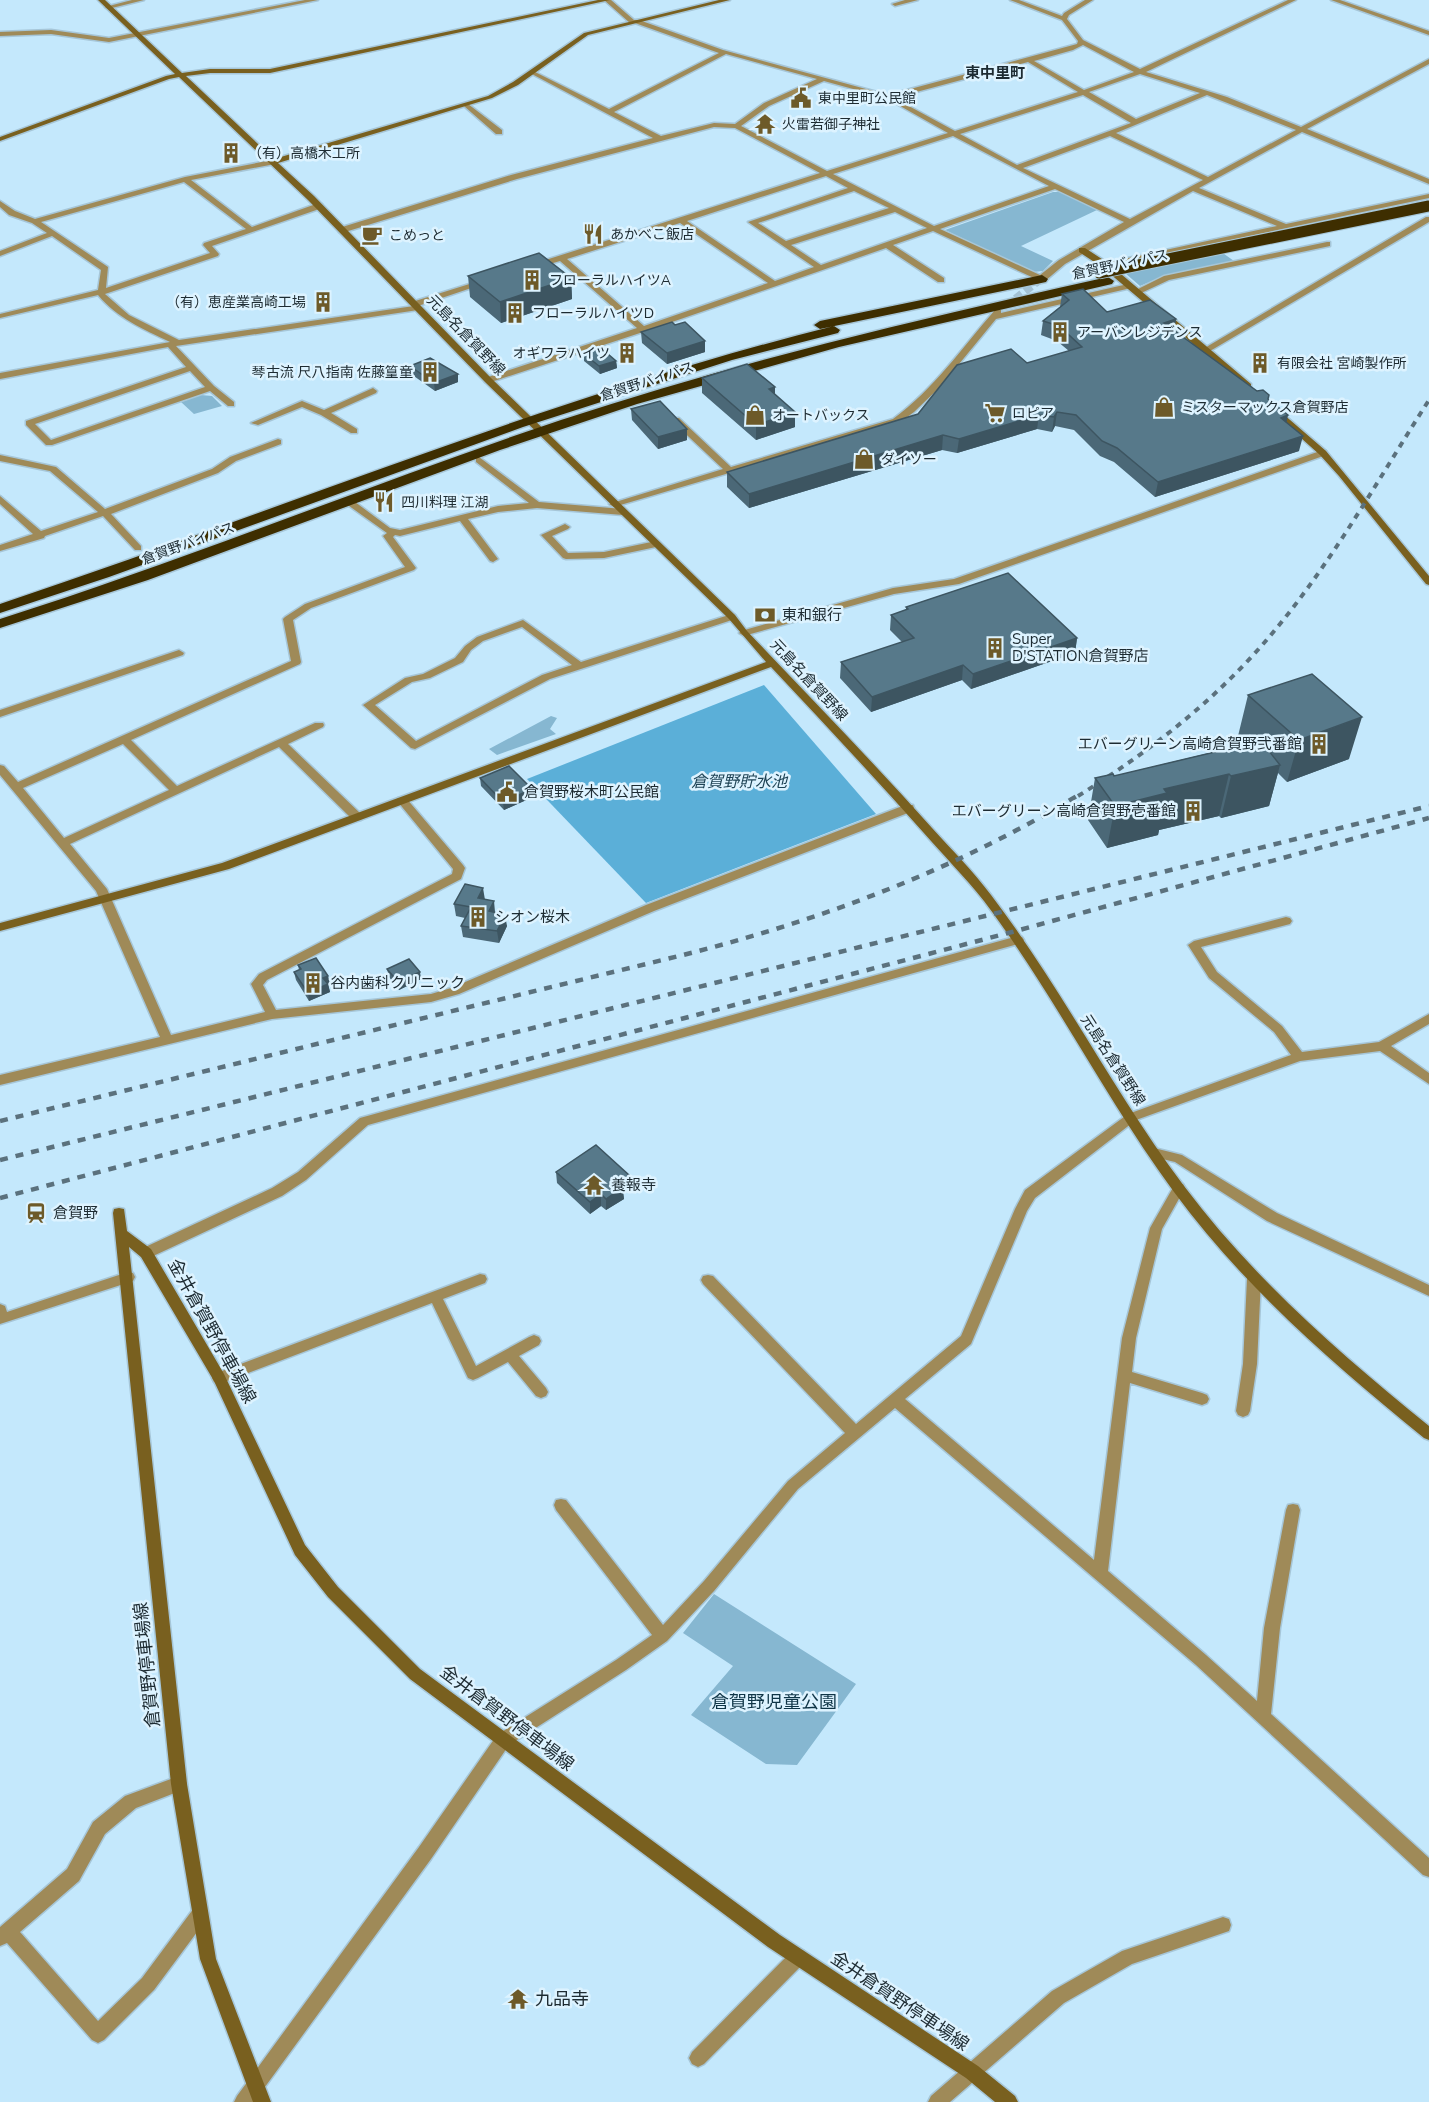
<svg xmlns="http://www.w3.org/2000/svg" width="1429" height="2102" viewBox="0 0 1429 2102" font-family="'Nunito Sans','Noto Sans JP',sans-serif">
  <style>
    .green { fill: #86b7d1 }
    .water { fill: #5bafd8 }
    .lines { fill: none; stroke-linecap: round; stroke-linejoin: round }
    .street-tunnel { stroke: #a3c2d4; stroke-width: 8; stroke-dasharray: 8 4; stroke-linecap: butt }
    .street-casing { stroke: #a6c6d8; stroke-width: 3 }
    .secondary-casing { stroke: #a6c6d8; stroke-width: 3 }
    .highway-casing { stroke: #a6c6d8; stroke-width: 3 }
    .street { fill: #9f8a58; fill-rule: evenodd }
    .secondary { fill: #79601f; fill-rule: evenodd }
    .highway { fill: #3e2e00; fill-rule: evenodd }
    .rail-far1 { stroke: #5b717d; stroke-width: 4; stroke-dasharray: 6 6; stroke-linecap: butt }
    .rail { stroke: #5b717d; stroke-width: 4.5; stroke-dasharray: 8 8; stroke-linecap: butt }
    .highway-bridge-casing { stroke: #a6c6d8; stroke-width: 13; stroke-linecap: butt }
    .highway-bridge { stroke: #3e2e00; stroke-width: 11 }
    .wall { fill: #4b6877 }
    .shaded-wall { fill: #3d5561 }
    .building { fill: #57798a; stroke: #3d5561; stroke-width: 1.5 }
    .labels { text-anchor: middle; stroke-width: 5; stroke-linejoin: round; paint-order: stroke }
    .far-poi-label { font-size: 14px; fill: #1d2b32; stroke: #ddf3ff; text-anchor: start }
    .far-street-label { font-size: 14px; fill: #1d2b32; stroke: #ddf3ff }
    .far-quarter-label { font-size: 15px; font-weight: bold; fill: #1d2b32; stroke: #ddf3ff }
    .street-label { font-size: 15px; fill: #1d2b32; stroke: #ddf3ff }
    .poi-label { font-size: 15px; fill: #1d2b32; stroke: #ddf3ff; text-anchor: start }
    .water-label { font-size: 16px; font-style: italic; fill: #1e4355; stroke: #ddf3ff }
    .near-street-label { font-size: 18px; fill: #1d2b32; stroke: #ddf3ff }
    .near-park-label { font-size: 18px; fill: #0f3547; stroke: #ddf3ff }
    .near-poi-label { font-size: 18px; fill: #1d2b32; stroke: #ddf3ff; text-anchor: start }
  </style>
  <rect width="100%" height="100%" fill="#c4e8fc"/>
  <path class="green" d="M1053,192H1060L1097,210L1021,246L1053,261L1043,271L1033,272L945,230Z
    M1213,246L1234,261L1166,275L1140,286L1117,266Z
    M201,395L212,396L222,406L194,414L181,402Z
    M551,716L557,718L550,729L556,734L497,755L489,749Z
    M714,1594L856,1684L797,1765L766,1764L691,1715L733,1666L683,1633Z"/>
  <path class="water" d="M764,685L876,814L646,903L527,779Z"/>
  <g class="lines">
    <path class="street-tunnel" d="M1006,306L1037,282"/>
    <g class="street-casing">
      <path id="street" d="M132,0H144L108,9L105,7Z
        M305,0H318L109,42L51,34L0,36V32L51,30L109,38Z
        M604,0H611L634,20H639L723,50L888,95L1077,44L1078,41L1062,20L1010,0H1019L1062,16L1064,13L1085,0H1093L1069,15L1067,19L1083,40L1140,69L1288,0H1296L1146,72L1227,97L1301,127L1429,59V64L1307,129L1429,179V184L1302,132L1199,188L1286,224L1429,194V198L1102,267L1101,265L1105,263L1277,226L1193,191L1065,264L1045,281L1037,284L1033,282L1036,279L933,231L893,245L944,278V282H938L886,248L646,331L491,382H485V378L637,328L560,261L536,268H533V264L820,173L735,128L714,127L517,179L345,232H339V228L511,175L653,138L530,73L535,72L609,109L719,53L635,23H630ZM1083,45L1134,72L1084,90L1034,61L1073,50ZM726,54L817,79L764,103L735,124L714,123L661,136L614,112ZM1028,62L1078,92L955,131L894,98ZM1140,74L1200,93L1136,119L1089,92ZM824,81L886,98L948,133L827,171L741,126L769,106ZM1083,95L1131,123L1017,165L960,134ZM1207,95L1296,130L1208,177L1116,133ZM953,136L1049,186L934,226L833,174ZM1110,136L1203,180L1130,219L1023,168ZM826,176L848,188L748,222L814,267L775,281L687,221ZM1055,189L1124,222L1059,260L1040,275L940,229ZM854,191L889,208L786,241L758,223ZM895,212L927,228L821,265L791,245ZM680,223L768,283L644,326L567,259Z
        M905,0H918L895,6L892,4Z
        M1331,0H1340L1429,31V35Z
        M464,104H468L502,130V134H496L464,106Z
        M272,160H275V164L191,180L252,227L316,204H322V208L212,246L219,254L218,256L105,294L129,315L179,340L414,306L411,304L412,302L479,281L486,283L418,306L422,308L418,310L176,346L214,386L234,402V406H228L210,391L52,445H46L26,425V421L186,367L168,347L0,379V373L170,342C143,329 117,318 98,295L0,318V314L98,290L101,270L52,236L0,256V251L47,233L32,223L9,215L0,207V201L15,211L35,219L185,177ZM184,182L246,229L204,243L203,245L210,253L106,288L108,267L41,222ZM190,371L205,387L51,440L35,424Z
        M1426,217H1429V222L1210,351L1203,349Z
        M1327,242H1330V246L1169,280L1139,294L1132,292L1164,276Z
        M1128,284L1132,286L1131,288L996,319L941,386L914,412L899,423L617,506L614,507L609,504L723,469L673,422V418H679L731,467L893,419C934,389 962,348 995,310H1001V313Z
        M373,388L377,391L376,393L331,413L357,429V433H351L321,415L302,407L258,425L251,423L302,401L324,410Z
        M278,439L281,440V444L236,461L218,473L111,514L141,546V550H135L103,516L45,536L44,538L0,551V545L33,534L0,504V496L41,531L98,512L50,471L0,461V455L56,467L105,509L212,469L230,457Z
        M1323,450L1326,451V455L959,584L894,594L747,635L744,636L739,633L741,631L893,588L954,579Z
        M479,457L539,502L623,509L628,512L623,515L537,508L498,512L468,519L498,559L493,562L490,561L460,521L400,536L395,535L393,537L416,568L414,570L311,608L293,620L301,662L300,664L131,740L177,786L315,723H323L324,725L323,727L288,744L361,814L362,817L361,820H353L279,747L70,844L107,889L171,1035L265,1012L251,984L259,974L452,874L453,869L398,802L397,800L398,798H406L463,865L465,868L461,879L267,980L263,985L276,1010L431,994L451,988L646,905L905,805H913L914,808L913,811L654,911L459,994L431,1002L272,1019L0,1085V1075L160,1037L96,891L0,775V765L4,766L18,782L291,661L283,619L285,617L305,604L405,567L383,536L387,533L345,503V499H351L390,528L400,530L498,506L529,503L476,462V458ZM123,744L169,790L64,838L23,788Z
        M565,524L570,527L568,529L552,536L568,553L604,552L656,541L661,544L656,547L604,558L566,559L563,558L541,535Z
        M732,614L735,615V619L550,679L415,749L411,748L363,705L405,678L423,674L455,658L465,646L477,637L523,620L581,662ZM522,627L572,665L542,675L416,741L375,705L412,682L430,678L463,662L471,650L483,641Z
        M179,650L184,653L183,655L0,717V710Z
        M1286,917L1290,918L1292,921L1290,924L1201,947L1217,972L1282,1026L1302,1052L1379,1042L1429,1014V1024L1391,1046L1429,1073V1084L1380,1051L1300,1061L1136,1120L1035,1198L1027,1211L971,1344L905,1399L1094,1560L1122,1338L1150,1228L1175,1184H1183L1185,1188L1162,1229L1136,1338L1132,1372L1202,1393L1207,1395L1209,1399L1207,1403L1202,1405L1130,1383L1108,1571L1206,1655L1257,1701L1264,1628L1286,1510L1288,1505L1293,1504L1298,1505L1300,1510L1280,1628L1271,1714L1429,1858V1877L1423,1875L1196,1665L895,1408L798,1489L714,1591L667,1641L626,1670L509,1745L431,1859L254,2102H234L237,2096L419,1847L497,1735L616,1660L652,1635L556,1510L554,1505L556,1500L561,1499L566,1500L663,1625L704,1581L788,1481L845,1433L703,1284L701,1280L703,1276L708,1275L713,1276L856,1424L961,1336L1015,1209L1025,1190L1128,1114L1291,1055L1274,1032L1209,978L1188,945L1194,941Z
        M1018,936L1022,937L1024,940L1022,943L368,1125L306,1180L282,1196L151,1257L146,1258L141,1257L139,1253L141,1249L272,1188L298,1172L360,1118Z
        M1154,1148L1182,1155L1277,1213L1429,1285V1296L1267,1221L1175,1162L1150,1156L1148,1153L1150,1150Z
        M128,1272L133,1273L135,1277L133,1281L0,1324V1304L5,1306L7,1312Z
        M480,1274L485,1275L487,1279L485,1283L443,1299L476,1366L529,1337L534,1335L539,1337L541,1341L539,1345L519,1356L546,1388L548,1392L546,1396L541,1398L536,1396L508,1362L478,1378L473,1380L468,1378L432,1303L219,1384L214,1382L212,1378L214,1374Z
        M1254,1274L1259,1275L1261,1279L1257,1364L1250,1411L1248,1415L1243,1417L1238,1415L1236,1411L1243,1364L1247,1279L1249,1275Z
        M179,1776L185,1779L187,1784L185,1789L136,1808L105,1834L79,1881L20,1932L98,2021L142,1978L194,1908L200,1906L206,1908L208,1914L206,1920L154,1990L104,2040L98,2043L92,2040L7,1943L0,1946V1927L67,1869L93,1822L125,1796Z
        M1223,1917L1229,1919L1231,1925L1229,1931L1132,1964L1064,2003L950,2102H928L931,2096L1052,1991L1122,1951Z
        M798,1949L804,1951L806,1957L804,1963L704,2064L698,2067L692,2064L689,2058L692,2052L792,1951Z"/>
    </g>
    <g class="secondary-casing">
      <path id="secondary" d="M98,0H105L182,73L210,69H270L598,0H610L270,73H210L186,76L274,159L488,96L513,82L584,33L719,0H730L588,35L518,85L492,98L278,163L314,196L491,378L735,615L747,631C809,696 872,761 932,828C952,850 973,871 991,895C1062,988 1114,1093 1184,1186C1253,1278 1340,1354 1429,1426V1440L1424,1438C1333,1364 1244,1287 1174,1192C1105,1098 1054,994 984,901C965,877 943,855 923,832C873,776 822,721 771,667L229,869L0,931V923L222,863L766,662L729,619L485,382L308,200L179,77L169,79L0,141V137L166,76L175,74Z
        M1079,248H1085L1108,263L1251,384V388H1245L1102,267L1079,252Z
        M1275,407L1326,451L1429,576V585L1426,584L1339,476L1320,455L1272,412L1271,410Z
        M119,1208L124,1209L127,1231L151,1249L224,1374L305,1545L338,1587L420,1669L780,1935L978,2066L1015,2096L1018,2102H995L966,2078L768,1947L410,1679L328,1597L295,1555L214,1381L141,1257L129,1247L187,1784L216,1959L271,2102H253L200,1959L171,1784L113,1213L114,1209Z"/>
    </g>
    <g class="highway-casing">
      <path id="highway" d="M1042,275L1048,279L1046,282L820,329L814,325L820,321Z
        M1108,277L1114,281L1112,284L839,347L637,404L500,450L148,580L0,628V619C189,559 373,483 561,420C740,361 924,318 1108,277Z
        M834,326L840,330L838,333L732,360L523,427L109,577L0,613V604C278,511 549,397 834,326Z"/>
    </g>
    <use href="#street" class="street"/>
    <use href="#secondary" class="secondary"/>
    <use href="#highway" class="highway"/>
    <path class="rail-far1" d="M1078,796C1136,760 1191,719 1238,671C1316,592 1370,492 1429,400"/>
    <path class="rail" d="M0,1121L679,956C819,921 956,870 1080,794
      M0,1160L1429,806
      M0,1198L1012,932L1429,818"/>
    <g class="highway-bridge-casing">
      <path id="highway-bridge" d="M1099,273L1429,206"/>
    </g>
    <use href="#highway-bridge" class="highway-bridge"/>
  </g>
  <path class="wall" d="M468,276L571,278L572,299L501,323L470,297Z
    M1062,294L1107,312L1176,319L1174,330L1268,399L1286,423L1299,451L1155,497L1114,462L1100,456L1074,430L1055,426L1052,432L1037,429L957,453L942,450L749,508L727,487V472L918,414L1027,363L1069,351L1057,341L1041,335L1043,321L1060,307Z
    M675,325L705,341V352L667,364L642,343L641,332Z
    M584,354L616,361L617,368L600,374L584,361Z
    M410,366L458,382L435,391L411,374Z
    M702,378L775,387V395L795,427L756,440L702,393Z
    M631,409L687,440L658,449L632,420Z
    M906,607L1077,638L1075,653L971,689L962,680L871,712L840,678L841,662L902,642L890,630L891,615L906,610Z
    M1248,695L1349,759L1287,782L1278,773L1269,806L1221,818L1219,816L1159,830L1158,835L1107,848L1088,820L1095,778L1114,776L1246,744L1238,736Z
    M480,778L533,797L504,810L481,786Z
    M484,899L507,926L499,943L463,937L461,926L465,918L456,916L454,904Z
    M298,965L330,983L328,984L330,992L309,1001L296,980L294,972L299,970Z
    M387,969L421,979L399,990L389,977Z
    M556,1172L630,1176V1187L623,1192L624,1199L606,1210L601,1206L590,1214L557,1183Z"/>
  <path class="shaded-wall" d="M571,278L572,299L501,323L500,302Z
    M1176,319L1174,333L1164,323Z
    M705,341V352L667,364V353Z
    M616,361L617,368L600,374L599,366Z
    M458,374V382L435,391L434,383Z
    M775,387V402L769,389Z
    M795,412V427L756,440V425Z
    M1057,412L1055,426L1052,432L1054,417Z
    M1039,415L1037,429L957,453L959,439Z
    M1288,415L1285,430L1281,418Z
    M687,429V440L658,449V437Z
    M943,435L942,450L749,508V494Z
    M1303,436L1299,451L1155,497L1158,482Z
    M1077,638L1075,653L971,689L973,674Z
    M963,665L962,680L871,712L872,697Z
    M1362,717L1349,759L1287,782L1299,740Z
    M1280,765L1269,806L1221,818L1231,776Z
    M1229,774L1219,816L1159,830L1158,835L1107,848L1115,806L1164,789Z
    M532,789L533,797L504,810L503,802Z
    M483,888L485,900L478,898Z
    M494,901L495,912L489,911Z
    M505,915L507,926L499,943L497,931Z
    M420,972L421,979L399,990L398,982Z
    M328,976L330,983L325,985L323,978Z
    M328,984L330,992L309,1001L308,993Z
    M630,1176V1187L623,1192L624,1199L606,1210V1199L619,1184Z
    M601,1194V1206L590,1214V1202Z"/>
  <path class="building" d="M539,253L571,278L500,302L468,276Z
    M1083,289L1107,312L1150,300L1176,319L1164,323L1257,391L1263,390L1269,395L1268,399L1288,415L1281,418L1303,436L1158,482L1117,448L1102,441L1076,415L1057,412L1054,417L1039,415L959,439L943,435L749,494L727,472L918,414L957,365L1011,349L1027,363L1082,347L1059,326L1043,321L1069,300L1062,294Z
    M672,322L675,325L685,322L705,341L667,353L641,332Z
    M601,348L616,361L599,366L584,354Z
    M430,358L458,374L434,383L410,366Z
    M747,364L775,387L769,389L795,412L756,425L702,378Z
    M660,401L687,429L658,437L631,409Z
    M1008,573L1077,638L973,674L963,665L872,697L841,662L914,638L891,615L908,609L906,607Z
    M1312,674L1362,717L1299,740L1248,695Z
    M1261,741L1280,765L1231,776L1229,774L1164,789L1167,793L1115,806L1095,778L1113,774L1114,776Z
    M509,766L532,789L503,802L480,778Z
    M465,884L483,888L478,898L494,901L489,911L505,915L497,931L461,926L471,907L454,904Z
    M316,958L328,976L323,978L328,984L308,993L294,972L301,969L298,965Z
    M409,959L420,972L398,982L387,969Z
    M596,1145L630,1176L619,1184L623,1187L606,1199L601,1194L590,1202L556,1172Z"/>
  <defs>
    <g id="civic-bare" transform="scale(1.62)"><path d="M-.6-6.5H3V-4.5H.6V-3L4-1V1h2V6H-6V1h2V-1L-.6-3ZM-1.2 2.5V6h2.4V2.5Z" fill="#6d5a29" stroke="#ddf3ff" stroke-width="2.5" paint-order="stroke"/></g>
    <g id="temple-bare" transform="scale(1.62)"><path d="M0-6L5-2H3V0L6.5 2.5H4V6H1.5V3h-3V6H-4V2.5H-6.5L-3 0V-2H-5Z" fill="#6d5a29" stroke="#ddf3ff" stroke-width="2.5" paint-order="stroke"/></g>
    <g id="building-bare" transform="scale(1.62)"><path d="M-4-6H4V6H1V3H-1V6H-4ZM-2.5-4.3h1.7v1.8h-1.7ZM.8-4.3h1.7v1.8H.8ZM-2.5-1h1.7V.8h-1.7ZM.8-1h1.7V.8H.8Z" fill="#6d5a29" stroke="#ddf3ff" stroke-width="2.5" paint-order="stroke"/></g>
    <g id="restaurant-bare" transform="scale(1.62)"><path d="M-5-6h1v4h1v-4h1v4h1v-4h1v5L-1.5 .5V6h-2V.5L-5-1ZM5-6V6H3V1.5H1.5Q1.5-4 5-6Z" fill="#6d5a29" stroke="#ddf3ff" stroke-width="2.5" paint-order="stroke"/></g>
    <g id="cafe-bare" transform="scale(1.62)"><path d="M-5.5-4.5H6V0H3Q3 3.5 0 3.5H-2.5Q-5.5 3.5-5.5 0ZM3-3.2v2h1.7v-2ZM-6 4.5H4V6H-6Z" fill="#6d5a29" stroke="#ddf3ff" stroke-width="2.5" paint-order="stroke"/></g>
    <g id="shop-bare" transform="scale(1.62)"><path d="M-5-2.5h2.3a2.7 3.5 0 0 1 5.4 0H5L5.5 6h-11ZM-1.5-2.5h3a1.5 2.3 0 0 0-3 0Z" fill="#6d5a29" stroke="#ddf3ff" stroke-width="2.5" paint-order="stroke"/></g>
    <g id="supermarket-bare" transform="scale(1.62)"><path d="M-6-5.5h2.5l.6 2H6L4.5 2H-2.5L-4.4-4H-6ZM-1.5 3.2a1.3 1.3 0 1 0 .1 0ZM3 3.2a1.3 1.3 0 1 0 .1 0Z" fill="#6d5a29" stroke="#ddf3ff" stroke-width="2.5" paint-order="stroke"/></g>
    <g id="bank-bare" transform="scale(1.62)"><path d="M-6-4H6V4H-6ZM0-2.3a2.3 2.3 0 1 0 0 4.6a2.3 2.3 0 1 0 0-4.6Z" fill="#6d5a29" stroke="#ddf3ff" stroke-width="2.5" paint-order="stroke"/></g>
    <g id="station-bare" transform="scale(1.62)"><path d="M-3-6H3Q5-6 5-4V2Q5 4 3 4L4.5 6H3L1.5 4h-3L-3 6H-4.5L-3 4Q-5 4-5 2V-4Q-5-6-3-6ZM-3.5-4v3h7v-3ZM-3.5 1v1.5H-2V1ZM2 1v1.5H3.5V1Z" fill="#6d5a29" stroke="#ddf3ff" stroke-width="2.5" paint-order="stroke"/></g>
  </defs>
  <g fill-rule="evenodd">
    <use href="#civic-bare" x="801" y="98"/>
    <use href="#temple-bare" x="765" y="124"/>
    <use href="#building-bare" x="231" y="153"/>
    <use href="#restaurant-bare" x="593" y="234"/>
    <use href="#cafe-bare" x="372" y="235"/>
    <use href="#building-bare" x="532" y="280"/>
    <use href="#building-bare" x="323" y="302"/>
    <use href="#building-bare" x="515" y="313"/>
    <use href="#building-bare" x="1060" y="332"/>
    <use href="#building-bare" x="627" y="353"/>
    <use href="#building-bare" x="1260" y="363"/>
    <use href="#building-bare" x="430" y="372"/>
    <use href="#shop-bare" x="1164" y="407"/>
    <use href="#supermarket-bare" x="995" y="413"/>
    <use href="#shop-bare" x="755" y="415"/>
    <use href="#shop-bare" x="864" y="459"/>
    <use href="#restaurant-bare" x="384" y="502"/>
    <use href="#bank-bare" x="765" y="615"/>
    <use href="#building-bare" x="995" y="648"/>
    <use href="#building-bare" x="1319" y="744"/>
    <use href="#civic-bare" x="507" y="792"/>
    <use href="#building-bare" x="1193" y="811"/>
    <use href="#building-bare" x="478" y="917"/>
    <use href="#building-bare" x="313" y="983"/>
    <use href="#temple-bare" x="594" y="1185"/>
    <use href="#station-bare" x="36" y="1213"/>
    <use href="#temple-bare" x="518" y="1999"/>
  </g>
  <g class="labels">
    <g class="far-poi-label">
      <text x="818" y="103">東中里町公民館</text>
      <text x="782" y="129">火雷若御子神社</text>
      <text x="248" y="158">（有）高橋木工所</text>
      <text x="610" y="239">あかべこ飯店</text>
      <text x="389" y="240">こめっと</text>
      <text x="549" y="285">フローラルハイツA</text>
      <text x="306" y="307" text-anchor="end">（有）恵産業高崎工場</text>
      <text x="532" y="318">フローラルハイツD</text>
      <text x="1077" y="337">アーバンレジデンス</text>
      <text x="610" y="358" text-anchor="end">オギワラハイツ</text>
      <text x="1277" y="368">有限会社 宮崎製作所</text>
      <text x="413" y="377" text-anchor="end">琴古流 尺八指南 佐藤篁童</text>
      <text x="1181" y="412">ミスターマックス倉賀野店</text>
      <text x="1012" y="418">ロピア</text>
      <text x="772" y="420">オートバックス</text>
      <text x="881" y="464">ダイソー</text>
      <text x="401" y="507">四川料理 江湖</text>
    </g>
    <g class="far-street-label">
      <text transform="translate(1120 264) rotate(-12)" y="5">倉賀野バイパス</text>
      <text transform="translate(647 381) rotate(-18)" y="5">倉賀野バイパス</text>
      <text transform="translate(188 543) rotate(-20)" y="5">倉賀野バイパス</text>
    </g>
    <g class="far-quarter-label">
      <text x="995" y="78">東中里町</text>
    </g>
    <g class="street-label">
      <text transform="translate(466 335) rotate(46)" y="5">元島名倉賀野線</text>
      <text transform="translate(809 680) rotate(47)" y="5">元島名倉賀野線</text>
      <text transform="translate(1113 1060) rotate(57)" y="5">元島名倉賀野線</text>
    </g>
    <g class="poi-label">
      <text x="782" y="620">東和銀行</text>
      <text x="1012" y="644">Super<tspan x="1012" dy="17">D'STATION倉賀野店</tspan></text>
      <text x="1302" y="749" text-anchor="end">エバーグリーン高崎倉賀野弐番館</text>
      <text x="524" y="797">倉賀野桜木町公民館</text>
      <text x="1176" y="816" text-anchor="end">エバーグリーン高崎倉賀野壱番館</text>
      <text x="495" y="922">シオン桜木</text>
      <text x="330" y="988">谷内歯科クリニック</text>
      <text x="611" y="1190">養報寺</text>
      <text x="53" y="1218">倉賀野</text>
    </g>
    <g class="water-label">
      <text x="739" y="787">倉賀野貯水池</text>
    </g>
    <g class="near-street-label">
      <text transform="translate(212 1331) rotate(61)" y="6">金井倉賀野停車場線</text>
      <text transform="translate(147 1665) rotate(-96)" y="6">倉賀野停車場線</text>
      <text transform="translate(507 1718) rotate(37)" y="6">金井倉賀野停車場線</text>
      <text transform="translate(900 2001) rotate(34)" y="6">金井倉賀野停車場線</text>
    </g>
    <g class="near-park-label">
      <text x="774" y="1708">倉賀野児童公園</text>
    </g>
    <g class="near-poi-label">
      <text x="535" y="2005">九品寺</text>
    </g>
  </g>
</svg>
